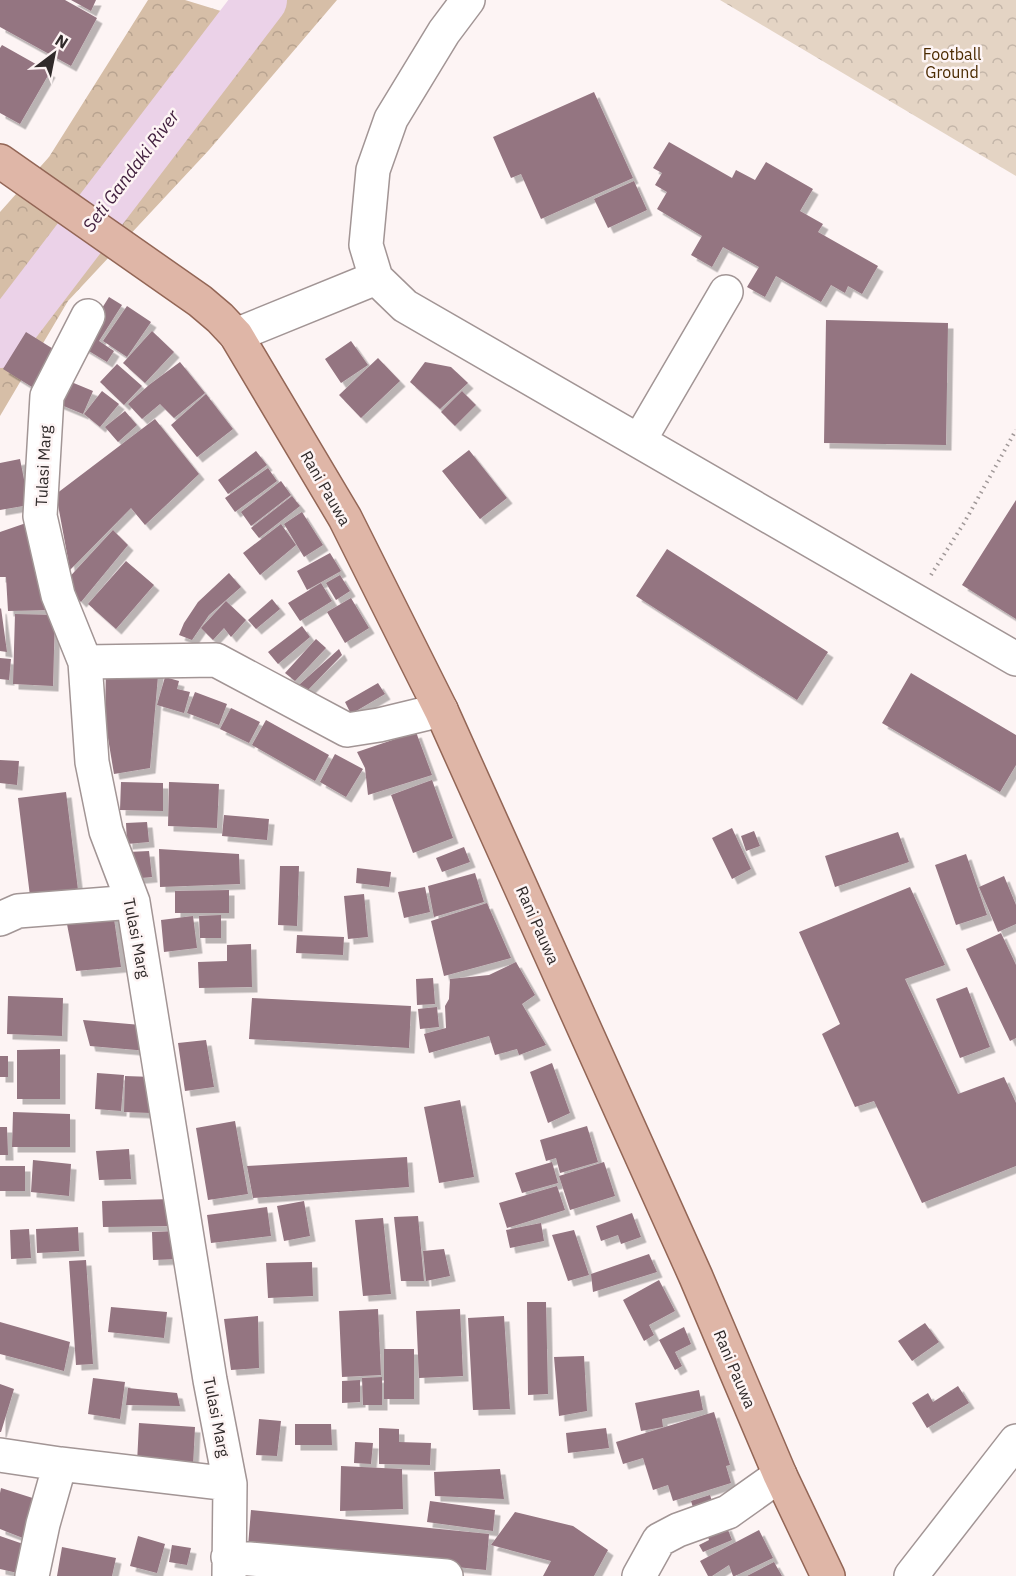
<svg xmlns="http://www.w3.org/2000/svg" width="1016" height="1576" viewBox="0 0 1016 1576" font-family="'IBM Plex Sans',sans-serif">
  <style>
    .forest { fill: url(#forest-crowns) }
    .park { fill: url(#park-crowns) }
    .lines { fill: none; stroke-linecap: round; stroke-linejoin: round }
    .river { stroke: #ebd2e8; stroke-width: 52 }
    .building { fill: #947581; filter: url(#shadow) }
    .minor-casing { stroke: #a29595; stroke-width: 36 }
    .major-casing { stroke: #936656; stroke-width: 36 }
    .path { stroke: #a09898; stroke-width: 4; stroke-dasharray: 1.5 4.5; stroke-linecap: butt }
    .minor { stroke: #fff; stroke-width: 33 }
    .major { stroke: #dfb6a7; stroke-width: 33 }
    .labels { text-anchor: middle; stroke-width: 5; stroke-linejoin: round; paint-order: stroke }
    .park-label { font-size: 16px; fill: #4c2b02; stroke: #fdf4f4 }
    .street-label { font-size: 16px; fill: #302a2a; stroke: #fdf4f4 }
    .water-label { font-size: 18px; font-style: italic; fill: #3f1d3c; stroke: #fdf4f4 }
  </style>
  <defs>
    <pattern id="forest-crowns" width="20" height="18" patternUnits="userSpaceOnUse" patternTransform="scale(1.5)"><rect width="20" height="18" fill="#d6bea7"/><path d="M2 6a3 3 0 1 1 6 0M12 15a3 3 0 1 1 6 0" fill="none" stroke="#b8a390"/></pattern>
    <pattern id="park-crowns" width="20" height="18" patternUnits="userSpaceOnUse" patternTransform="scale(1.5)"><rect width="20" height="18" fill="#e4d4c4"/><path d="M2 6a3 3 0 1 1 6 0M12 15a3 3 0 1 1 6 0" fill="none" stroke="#c4b6a9"/></pattern>
    <filter id="shadow"><feDropShadow dx="5.5" dy="5.5" stdDeviation="0" flood-color="#0004"/></filter>
  </defs>
  <rect width="100%" height="100%" fill="#fdf4f4"/>
  <path class="forest" d="M148,0H185L234,15L242,0H337L209,150L68,301L0,416V212L49,157Z"/>
  <path class="park" d="M720,0H1016V176Z"/>
  <g class="lines">
    <path class="river" d="M0,342L261,0"/>
  </g>
  <path class="building" d="M0,0H65L97,18L71,66L0,27Z
    M71,0H96L91,11Z
    M2,45L50,72L20,124L0,113V48Z
    M594,92L633,178L541,219L521,174L511,178L493,137Z
    M669,142L732,178L736,170L755,180L766,162L813,189L800,211L823,224L818,232L878,266L862,294L848,286L845,293L831,285L821,302L776,276L765,297L747,287L759,267L723,247L712,267L691,255L702,236L657,209L667,192L655,185L662,173L653,168Z
    M634,181L647,210L608,228L594,199Z
    M109,297L122,305L99,341L114,351L107,362L79,345Z
    M127,306L151,322L127,357L103,341Z
    M826,320L948,323L946,445L824,443Z
    M152,331L174,352L145,383L123,363Z
    M26,332L63,355L40,392L3,369Z
    M351,341L368,365L341,383L325,359Z
    M378,358L400,381L361,418L339,395Z
    M180,362L205,393L174,418L160,404L142,419L128,404L149,385Z
    M425,362L451,367L468,383L440,409L410,382Z
    M117,364L142,386L124,405L100,382Z
    M64,379L93,391L83,414L54,402Z
    M102,391L119,404L100,427L84,414Z
    M462,391L476,405L455,426L441,412Z
    M206,394L233,429L197,457L171,425Z
    M125,411L137,425L118,442L105,427Z
    M155,419L199,474L145,525L131,508L70,570L56,494Z
    M469,450L507,498L480,519L442,471Z
    M256,451L267,465L228,494L218,480Z
    M20,459L29,505L0,510V463Z
    M268,468L277,481L235,512L225,498Z
    M281,481L291,495L251,526L241,512Z
    M292,496L300,506L259,538L251,528Z
    M1016,500V619L962,585Z
    M302,512L323,545L304,557L284,524Z
    M29,522L52,610L8,611L6,577H0V532Z
    M281,524L296,545L260,575L243,553Z
    M113,530L128,545L81,602L63,584Z
    M667,549L828,652L797,700L636,596Z
    M330,553L341,571L307,590L297,571Z
    M126,561L154,585L116,629L88,604Z
    M229,573L241,587L209,615L192,640L179,635L184,623L198,602Z
    M340,575L350,591L336,600L326,583Z
    M321,583L332,601L300,621L288,603Z
    M351,598L369,628L345,643L327,612Z
    M272,599L280,609L256,629L248,620Z
    M226,601L246,620L231,637L224,628L213,640L201,628Z
    M1,608L7,652L0,651V609Z
    M15,614L55,615L53,686L13,684Z
    M302,626L310,637L278,664L268,652Z
    M316,639L326,648L295,681L285,673Z
    M339,649L342,655L307,691L299,685Z
    M0,658L11,659L9,680L0,679Z
    M106,664H159L150,768L114,774L105,720Z
    M911,673L1016,735V765L1000,792L882,723Z
    M165,677L179,681L177,689L190,692L184,713L157,705Z
    M378,683L385,694L351,714L345,702Z
    M195,692L227,704L219,725L187,713Z
    M231,708L260,722L249,743L220,729Z
    M266,720L329,755L315,781L252,745Z
    M416,732L432,775L368,795L365,768L357,752Z
    M335,754L363,769L346,797L320,782Z
    M0,760L19,761L17,785L0,783Z
    M432,780L453,838L413,853L391,795Z
    M121,782L163,783V811L120,810Z
    M169,782L219,784L217,828L168,826Z
    M66,792L78,890L30,896L18,798Z
    M224,815L269,819L267,840L222,836Z
    M147,822L149,842L127,844L126,823Z
    M732,828L751,869L732,879L712,838Z
    M754,831L760,846L746,851L741,836Z
    M898,832L909,862L835,887L825,856Z
    M464,847L470,862L442,872L436,858Z
    M159,849L239,854L240,884L160,887Z
    M149,851L152,877L130,879L128,852Z
    M966,854L987,915L956,925L935,865Z
    M280,866H299L297,926L278,925Z
    M357,868L391,872L389,887L356,883Z
    M475,873L484,902L434,917L428,886Z
    M1004,876L1016,905V924L998,932L979,887Z
    M425,887L430,912L404,918L398,892Z
    M910,887L945,965L905,979L958,1094L1004,1077L1016,1103V1166L922,1203L874,1101L855,1107L822,1034L840,1024L799,932Z
    M229,890V913H175V891Z
    M364,894L368,937L348,939L344,896Z
    M487,903L511,958L444,976L431,921Z
    M113,912L121,967L76,971L66,919Z
    M221,915V938H200L199,916Z
    M193,916L197,948L164,952L161,920Z
    M1001,933L1016,965V1038L1010,1041L966,949Z
    M297,935L344,937L343,955L296,953Z
    M251,944L252,987L199,988L198,962L227,961V945Z
    M516,962L535,995L522,1004L546,1045L519,1055L517,1049L495,1055L489,1036L429,1053L424,1034L446,1028L445,1006L449,999L450,979L489,975Z
    M433,978L435,1004L417,1005L416,979Z
    M967,987L990,1047L960,1058L936,999Z
    M8,996L63,998L62,1036L7,1034Z
    M252,998L411,1006L409,1048L249,1039Z
    M437,1007L439,1027L420,1029L418,1009Z
    M83,1020L141,1025L148,1051L90,1046Z
    M206,1040L214,1087L185,1091L178,1043Z
    M60,1049V1099H17V1050Z
    M0,1056H8V1077H0Z
    M552,1063L570,1113L548,1123L530,1072Z
    M97,1073L124,1075L121,1111L95,1109Z
    M125,1076L153,1077L151,1113L124,1112Z
    M460,1100L474,1177L439,1183L424,1107Z
    M13,1112L70,1114V1147H12Z
    M235,1121L248,1194L208,1200L196,1128Z
    M587,1126L598,1162L560,1173L556,1158L546,1161L540,1140Z
    M0,1127H7L8,1155H0Z
    M129,1149L131,1179L99,1180L96,1151Z
    M407,1157L409,1187L253,1198L247,1166Z
    M33,1160L71,1164L69,1196L31,1192Z
    M552,1162L558,1183L522,1193L515,1173Z
    M604,1162L615,1196L570,1210L559,1176Z
    M0,1166H25V1191H0Z
    M557,1186L565,1210L507,1228L499,1203Z
    M172,1199V1226L103,1227L102,1201Z
    M304,1201L310,1236L284,1241L277,1206Z
    M267,1207L271,1236L211,1243L207,1215Z
    M632,1213L641,1237L621,1244L618,1235L601,1241L596,1226Z
    M418,1216L424,1281H401L394,1217Z
    M383,1218L391,1294L363,1296L355,1220Z
    M541,1223L544,1241L510,1248L506,1230Z
    M78,1227L79,1251L37,1253L36,1229Z
    M29,1229L31,1258L11,1259L10,1230Z
    M574,1230L589,1275L568,1281L552,1235Z
    M176,1231L178,1259L153,1260L152,1232Z
    M444,1249L450,1276L426,1281L423,1251Z
    M649,1254L657,1272L593,1292L591,1274Z
    M86,1260L93,1364L76,1365L69,1261Z
    M312,1262L313,1296L268,1298L266,1263Z
    M659,1280L675,1311L649,1325L654,1335L644,1341L623,1300Z
    M527,1302H546L548,1394L528,1395Z
    M111,1307L167,1312L164,1338L108,1332Z
    M378,1309L381,1375L342,1377L339,1311Z
    M460,1309L463,1376L419,1378L416,1311Z
    M258,1316L259,1368L231,1370L224,1319Z
    M504,1316L510,1409L473,1410L468,1318Z
    M0,1322L70,1342L64,1371L0,1354Z
    M925,1323L939,1342L912,1361L898,1341Z
    M684,1327L691,1344L675,1352L682,1366L675,1370L659,1340Z
    M384,1349H414V1399H384Z
    M584,1356L587,1411L559,1416L554,1357Z
    M382,1377V1405H363L362,1378Z
    M93,1378L125,1382L120,1419L88,1414Z
    M360,1380V1402L342,1403V1381Z
    M0,1384L14,1389L1,1432H0Z
    M958,1386L969,1403L927,1428L912,1403L928,1393L933,1402Z
    M128,1388L177,1393L180,1406L126,1405Z
    M699,1390L703,1410L662,1419L663,1427L641,1431L635,1403Z
    M714,1412L730,1465L726,1466L731,1483L673,1501L668,1485L653,1490L643,1458L623,1464L616,1442Z
    M259,1419L281,1421L277,1456L256,1455Z
    M139,1423L195,1427L193,1466L137,1463Z
    M295,1424H331L332,1445H295Z
    M379,1428L399,1429V1442L431,1443L430,1465L379,1464Z
    M606,1428L609,1448L568,1453L566,1433Z
    M355,1442L373,1443L371,1464L354,1463Z
    M341,1466L402,1469L403,1509L340,1511Z
    M500,1469L504,1499L435,1496L434,1472Z
    M1,1488L39,1500L28,1540L0,1529V1493Z
    M710,1495L715,1511L696,1517L691,1501Z
    M430,1501L495,1510L493,1531L427,1522Z
    M251,1510L489,1534L486,1570L248,1546Z
    M515,1512L573,1526L608,1550L594,1576H543L551,1561L491,1545Z
    M726,1525L732,1540L703,1552L699,1545L709,1540L707,1534Z
    M759,1530L773,1558L735,1576H733L729,1565L712,1576H708L700,1561Z
    M0,1536L29,1546L22,1574L0,1569Z
    M138,1536L165,1544L157,1573L130,1566Z
    M172,1545L191,1548L187,1565L169,1562Z
    M62,1547L116,1558L112,1576H57Z
    M774,1562L782,1576H747Z"/>
  <g class="lines">
    <g class="minor-casing">
      <path id="minor" d="M468,0L444,32L391,119L373,170L366,245L376,278L405,306L1016,659
        M88,316L47,396L40,516L58,595L85,662L92,762L106,831L133,902L210,1380L230,1484L229,1576
        M236,335L376,278
        M639,441L726,292
        M85,662L216,660L347,730L379,725L441,710
        M0,919L18,911L133,902
        M0,1455L60,1464L230,1484
        M228,1557L446,1576
        M32,1576L43,1524L60,1464
        M639,1576L659,1540L678,1530L728,1512L780,1475
        M911,1576L1016,1441"/>
    </g>
    <g class="major-casing">
      <path id="major" d="M0,161L200,301L220,318L236,335L345,518L441,710L696,1277L780,1475L828,1576"/>
    </g>
    <path class="path" d="M931,575L964,523L1016,430"/>
    <use href="#minor" class="minor"/>
    <use href="#major" class="major"/>
  </g>
  <g class="labels">
    <g class="park-label">
      <text x="952" y="60">Football<tspan x="952" dy="18">Ground</tspan></text>
    </g>
    <g class="street-label">
      <text transform="translate(43 466) rotate(-87)" y="6">Tulasi Marg</text>
      <text transform="translate(326 488) rotate(60)" y="6">Rani Pauwa</text>
      <text transform="translate(538 925) rotate(66)" y="6">Rani Pauwa</text>
      <text transform="translate(137 938) rotate(79)" y="6">Tulasi Marg</text>
      <text transform="translate(735 1369) rotate(67)" y="6">Rani Pauwa</text>
      <text transform="translate(217 1417) rotate(79)" y="6">Tulasi Marg</text>
    </g>
    <g class="water-label">
      <text transform="translate(131 171) rotate(-53)" y="6">Seti Gandaki River</text>
    </g>
  </g>
  <g transform="translate(54 54) rotate(32)" stroke="#fdf4f4" stroke-width="4.5" paint-order="stroke">
  <path d="M0-4.5L10 22L0 15L-10 22Z" fill="#302a2a"/>
  <text y="-9" font-size="16" font-weight="bold" text-anchor="middle" fill="#302a2a">N</text>
  </g>
</svg>
